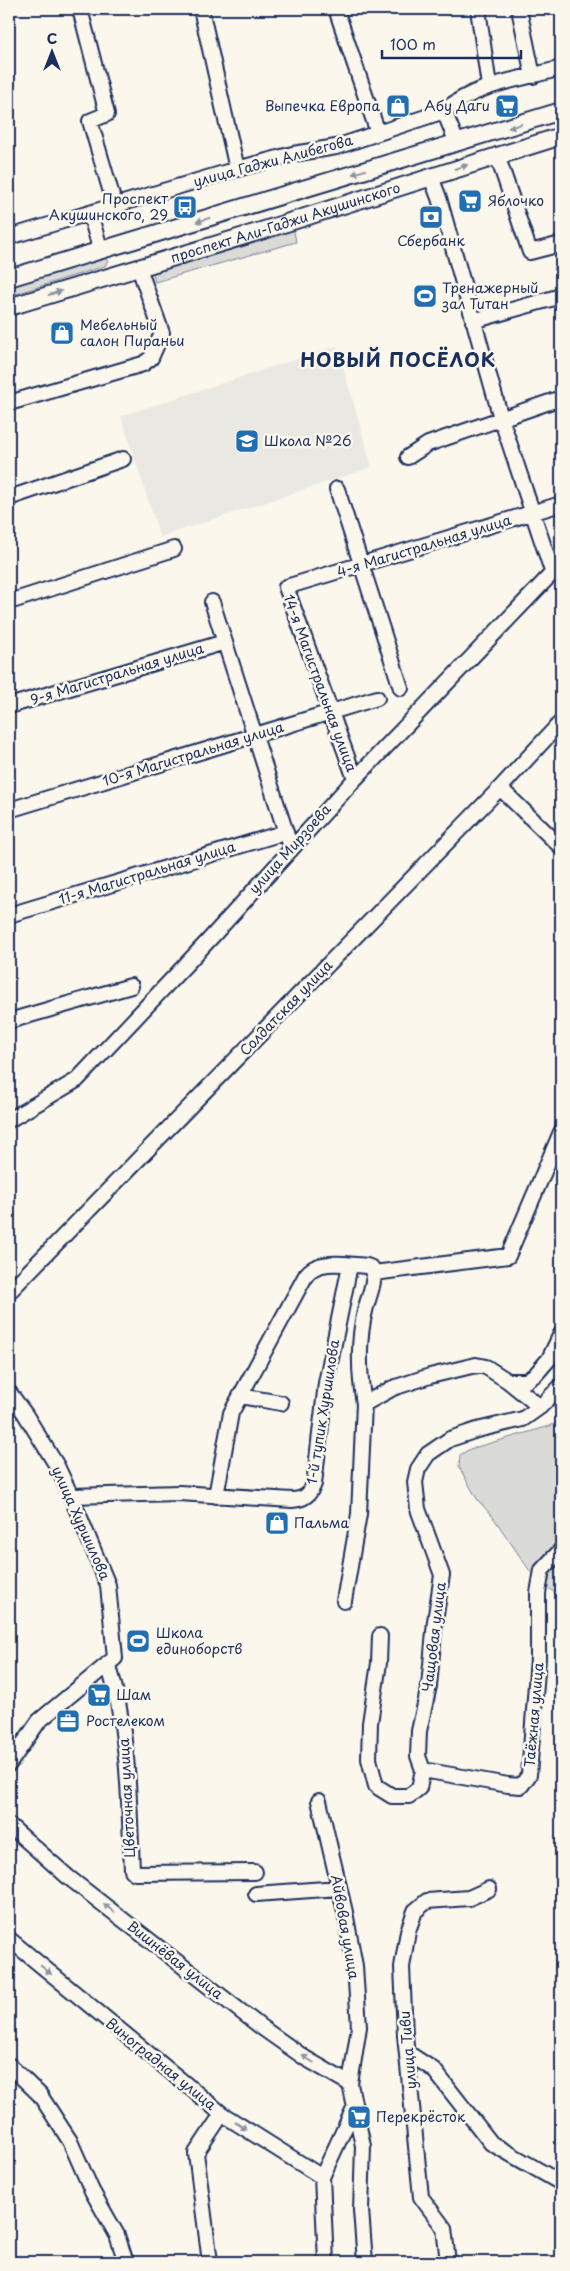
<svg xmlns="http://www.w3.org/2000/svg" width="570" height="2271" viewBox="0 0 570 2271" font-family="'Playpen Sans',sans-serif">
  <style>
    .built { fill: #eae8e2 }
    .green { fill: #dadad7; stroke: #7a849a }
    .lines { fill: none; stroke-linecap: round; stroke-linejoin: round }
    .minor-casing { stroke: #1b2f5e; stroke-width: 18 }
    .major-casing { stroke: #1b2f5e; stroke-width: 20 }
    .minor { stroke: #fbf7ec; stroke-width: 14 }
    .major { stroke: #fbf7ec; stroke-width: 16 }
    .oneway { fill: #8b93a5 }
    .labels { text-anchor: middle; stroke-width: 5; stroke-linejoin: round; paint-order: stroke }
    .poi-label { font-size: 14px; fill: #1b2f5e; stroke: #fbf7ec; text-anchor: start }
    .street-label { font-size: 14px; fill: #1b2f5e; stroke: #fbf7ec }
    .district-label { font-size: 19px; font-weight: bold; letter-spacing: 1px; fill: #1b2f5e; stroke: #fbf7ec }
  </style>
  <rect width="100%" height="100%" fill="#fbf7ec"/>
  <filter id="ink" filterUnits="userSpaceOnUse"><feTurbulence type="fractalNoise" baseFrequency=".02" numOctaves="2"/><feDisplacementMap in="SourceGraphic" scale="10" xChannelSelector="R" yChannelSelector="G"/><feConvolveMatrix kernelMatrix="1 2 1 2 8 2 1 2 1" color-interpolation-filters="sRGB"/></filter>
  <g filter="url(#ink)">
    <path class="built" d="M337,346L372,467L160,537L121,416Z"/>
    <path class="green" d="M293,226L296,242L155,282L152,270Z
      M104,258L108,260L105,266L9,296V286Z
      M561,1420V1598L532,1574L493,1517L477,1499L459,1467L460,1455L470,1449L550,1426Z"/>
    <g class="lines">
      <g class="minor-casing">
        <path id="minor" d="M80,9L107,114L90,121L115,206
          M201,9L237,169
          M336,9L378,133
          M478,9L489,86
          M519,9L533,76
          M444,111L457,143
          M497,155L530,252L561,244
          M431,177L439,198L501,418L553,574
          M90,214L101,251
          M9,237L237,169L293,154L336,147L444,111C477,83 521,80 561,68
          M473,321L561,296
          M9,403L143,364L151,358L162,333L139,268
          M408,457L428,444L561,398
          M337,489L401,688
          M9,498L123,459
          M9,602L174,549
          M212,602L288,839
          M9,706L225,642
          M355,779L286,587L561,504
          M500,788L561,847
          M9,810L377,698
          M9,915L286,832
          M9,1021L131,986
          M9,1120L77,1080L208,941L355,779L561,564
          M374,1273L508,1256L561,1132
          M9,1292L500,788L561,722
          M508,1381L540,1407
          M9,1392L25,1414L57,1466L71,1496L108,1585L115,1658L39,1721L9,1764
          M240,1396L281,1403
          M71,1496L179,1493L292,1500C304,1499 309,1496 314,1484L326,1383L350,1265
          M216,1496L231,1413L306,1275C318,1258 348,1265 367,1266L372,1268L374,1273C374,1286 368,1298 365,1311C358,1340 359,1374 364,1404
          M344,1601L359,1514L364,1404L393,1388L430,1376L476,1365L486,1367L508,1381H526L536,1374L549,1359L561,1334
          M380,1636L379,1663L370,1723L369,1759L376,1786L392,1796H409L419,1788L423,1770
          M108,1663C129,1731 129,1800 132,1870L135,1873L255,1872
          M423,1770L418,1756L419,1731L429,1686L435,1621L442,1575L418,1509L415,1482L418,1469L428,1454L450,1439L477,1430L523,1419L540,1407L561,1386
          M423,1770L508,1785L521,1786L529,1775L538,1658V1593L542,1570L561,1550
          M319,1801L345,1912L355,1966L359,2027L350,2084L363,2146L361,2210L365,2262
          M9,1825L68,1877L261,2027L305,2058L350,2084
          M256,1894L339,1888
          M9,1939L222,2114L322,2177
          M408,2053L434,2070L491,2143L561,2183
          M9,2065L40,2095L70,2141L92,2191L117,2235L126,2262
          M210,2262L196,2153L222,2114
          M326,2262L322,2177L354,2108
          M448,2262L444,2228L421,2197L405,2035L402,1967L408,1931L415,1911L427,1901L469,1898L489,1889"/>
      </g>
      <g class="major-casing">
        <g id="major">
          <path d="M9,278L561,111"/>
          <path id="s1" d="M9,307L261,231L561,136"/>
        </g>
      </g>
      <use href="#minor" class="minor"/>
      <use href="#major" class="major"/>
    </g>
    <defs><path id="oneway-solid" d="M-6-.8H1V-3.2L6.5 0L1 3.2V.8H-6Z" transform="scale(1.25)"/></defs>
    <g class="oneway">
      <use href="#oneway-solid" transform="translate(515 126) rotate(163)"/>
      <use href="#oneway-solid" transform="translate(461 167) rotate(-18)"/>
      <use href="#oneway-solid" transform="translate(359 172) rotate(163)"/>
      <use href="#oneway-solid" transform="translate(203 220) rotate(163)"/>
      <use href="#oneway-solid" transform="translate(55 293) rotate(-17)"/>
      <use href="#oneway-solid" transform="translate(109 1908) rotate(-142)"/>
      <use href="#oneway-solid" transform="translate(46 1970) rotate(39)"/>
      <use href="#oneway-solid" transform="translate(308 2059) rotate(-148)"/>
      <use href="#oneway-solid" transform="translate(241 2126) rotate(32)"/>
    </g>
  </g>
  <defs>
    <g id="shop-square" transform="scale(1.25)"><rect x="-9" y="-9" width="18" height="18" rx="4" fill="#1f6fb2" stroke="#fbf7ec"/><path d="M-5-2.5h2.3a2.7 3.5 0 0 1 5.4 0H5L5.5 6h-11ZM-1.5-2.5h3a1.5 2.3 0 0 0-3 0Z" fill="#fff"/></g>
    <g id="supermarket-square" transform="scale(1.25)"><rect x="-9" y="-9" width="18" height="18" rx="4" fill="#1f6fb2" stroke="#fbf7ec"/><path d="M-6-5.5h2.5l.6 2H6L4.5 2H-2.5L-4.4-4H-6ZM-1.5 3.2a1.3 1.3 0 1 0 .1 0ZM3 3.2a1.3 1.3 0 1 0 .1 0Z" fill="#fff"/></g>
    <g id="bus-square" transform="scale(1.25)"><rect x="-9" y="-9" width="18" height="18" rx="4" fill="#1f6fb2" stroke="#fbf7ec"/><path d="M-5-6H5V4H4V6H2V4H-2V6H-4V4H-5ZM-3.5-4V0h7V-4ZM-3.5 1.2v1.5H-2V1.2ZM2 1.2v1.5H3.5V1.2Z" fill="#fff"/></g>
    <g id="bank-square" transform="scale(1.25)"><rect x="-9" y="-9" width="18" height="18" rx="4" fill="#1f6fb2" stroke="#fbf7ec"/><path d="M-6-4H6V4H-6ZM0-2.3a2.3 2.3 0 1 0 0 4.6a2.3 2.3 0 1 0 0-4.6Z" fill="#fff"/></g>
    <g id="stadium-square" transform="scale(1.25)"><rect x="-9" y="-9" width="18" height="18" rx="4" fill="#1f6fb2" stroke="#fbf7ec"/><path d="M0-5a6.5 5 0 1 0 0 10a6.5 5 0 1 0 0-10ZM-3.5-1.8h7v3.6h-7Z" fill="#fff"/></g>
    <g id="school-square" transform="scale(1.25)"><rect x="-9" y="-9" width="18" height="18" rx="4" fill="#1f6fb2" stroke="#fbf7ec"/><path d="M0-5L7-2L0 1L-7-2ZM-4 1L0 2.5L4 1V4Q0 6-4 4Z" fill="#fff"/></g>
    <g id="office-square" transform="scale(1.25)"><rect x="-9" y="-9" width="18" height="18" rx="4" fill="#1f6fb2" stroke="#fbf7ec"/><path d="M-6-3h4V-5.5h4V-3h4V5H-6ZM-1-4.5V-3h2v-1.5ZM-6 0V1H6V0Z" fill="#fff"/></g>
  </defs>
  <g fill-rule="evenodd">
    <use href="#shop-square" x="398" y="106"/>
    <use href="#supermarket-square" x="507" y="106"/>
    <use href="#supermarket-square" x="470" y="201"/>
    <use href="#bus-square" x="185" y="207"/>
    <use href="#bank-square" x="431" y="217"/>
    <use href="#stadium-square" x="425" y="296"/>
    <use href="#shop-square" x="62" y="333"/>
    <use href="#school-square" x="247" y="441"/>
    <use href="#shop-square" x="277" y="1523"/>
    <use href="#stadium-square" x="138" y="1641"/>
    <use href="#supermarket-square" x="99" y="1695"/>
    <use href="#office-square" x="68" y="1721"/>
    <use href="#supermarket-square" x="359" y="2117"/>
  </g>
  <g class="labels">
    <g class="poi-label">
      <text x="380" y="111" text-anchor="end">Выпечка Европа</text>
      <text x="490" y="111" text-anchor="end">Абу Даги</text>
      <text x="168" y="204" text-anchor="end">Проспект<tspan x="168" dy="16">Акушинского, 29</tspan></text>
      <text x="488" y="206">Яблочко</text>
      <text x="431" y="246" text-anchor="middle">Сбербанк</text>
      <text x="442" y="293">Тренажерный<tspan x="442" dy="16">зал Титан</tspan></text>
      <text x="80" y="330">Мебельный<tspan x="80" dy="16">салон Пираньи</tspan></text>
      <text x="264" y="446">Школа №26</text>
      <text x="294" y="1528">Пальма</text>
      <text x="156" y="1638">Школа<tspan x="156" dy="16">единоборств</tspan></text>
      <text x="116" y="1700">Шам</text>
      <text x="86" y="1726">Ростелеком</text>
      <text x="376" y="2122">Перекрёсток</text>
    </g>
    <g class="street-label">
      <text transform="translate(273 161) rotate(-15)" y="5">улица Гаджи Алибегова</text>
      <text dy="5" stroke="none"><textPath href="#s1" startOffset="289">проспект Али-Гаджи Акушинского</textPath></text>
      <text transform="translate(424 546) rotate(-17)" y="5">4-я Магистральная улица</text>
      <text transform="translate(117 674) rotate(-17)" y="5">9-я Магистральная улица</text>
      <text transform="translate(320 683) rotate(70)" y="5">14-я Магистральная улица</text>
      <text transform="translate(193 754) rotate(-17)" y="5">10-я Магистральная улица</text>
      <text transform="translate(290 849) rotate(-48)" y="5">улица Мирзоева</text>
      <text transform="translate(147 873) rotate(-17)" y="5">11-я Магистральная улица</text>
      <text transform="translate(286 1008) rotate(-46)" y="5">Солдатская улица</text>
      <text transform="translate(323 1412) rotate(-81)" y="5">1-й тупик Хуршилова</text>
      <text transform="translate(81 1523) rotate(66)" y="5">улица Хуршилова</text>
      <text transform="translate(434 1637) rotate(-83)" y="5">Чащовая улица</text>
      <text transform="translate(534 1715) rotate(-85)" y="5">Таёжная улица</text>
      <text transform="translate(127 1798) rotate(-93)" y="5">Цветочная улица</text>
      <text transform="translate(345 1927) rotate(80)" y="5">Айвовая улица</text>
      <text transform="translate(175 1960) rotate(38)" y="5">Вишнёвая улица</text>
      <text transform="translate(408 2050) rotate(-95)" y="5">улица Тиви</text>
      <text transform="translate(161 2064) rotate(39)" y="5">Виноградная улица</text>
    </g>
    <g class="district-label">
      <text x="398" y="367">НОВЫЙ ПОСЁЛОК</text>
    </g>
  </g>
  <rect width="570" height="2271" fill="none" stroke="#fbf7ec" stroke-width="30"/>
  <rect x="15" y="15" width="540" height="2241" fill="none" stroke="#1b2f5e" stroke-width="2" filter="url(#ink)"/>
  <g transform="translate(52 52)" stroke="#fbf7ec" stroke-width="4" paint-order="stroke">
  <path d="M0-4L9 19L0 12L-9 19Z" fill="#1b2f5e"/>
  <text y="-8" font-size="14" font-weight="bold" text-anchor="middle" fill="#1b2f5e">С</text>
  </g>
  <path d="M382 50v8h139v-8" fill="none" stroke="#1b2f5e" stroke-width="2.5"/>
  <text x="390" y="50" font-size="15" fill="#1b2f5e" stroke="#fbf7ec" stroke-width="4" paint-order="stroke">100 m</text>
</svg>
